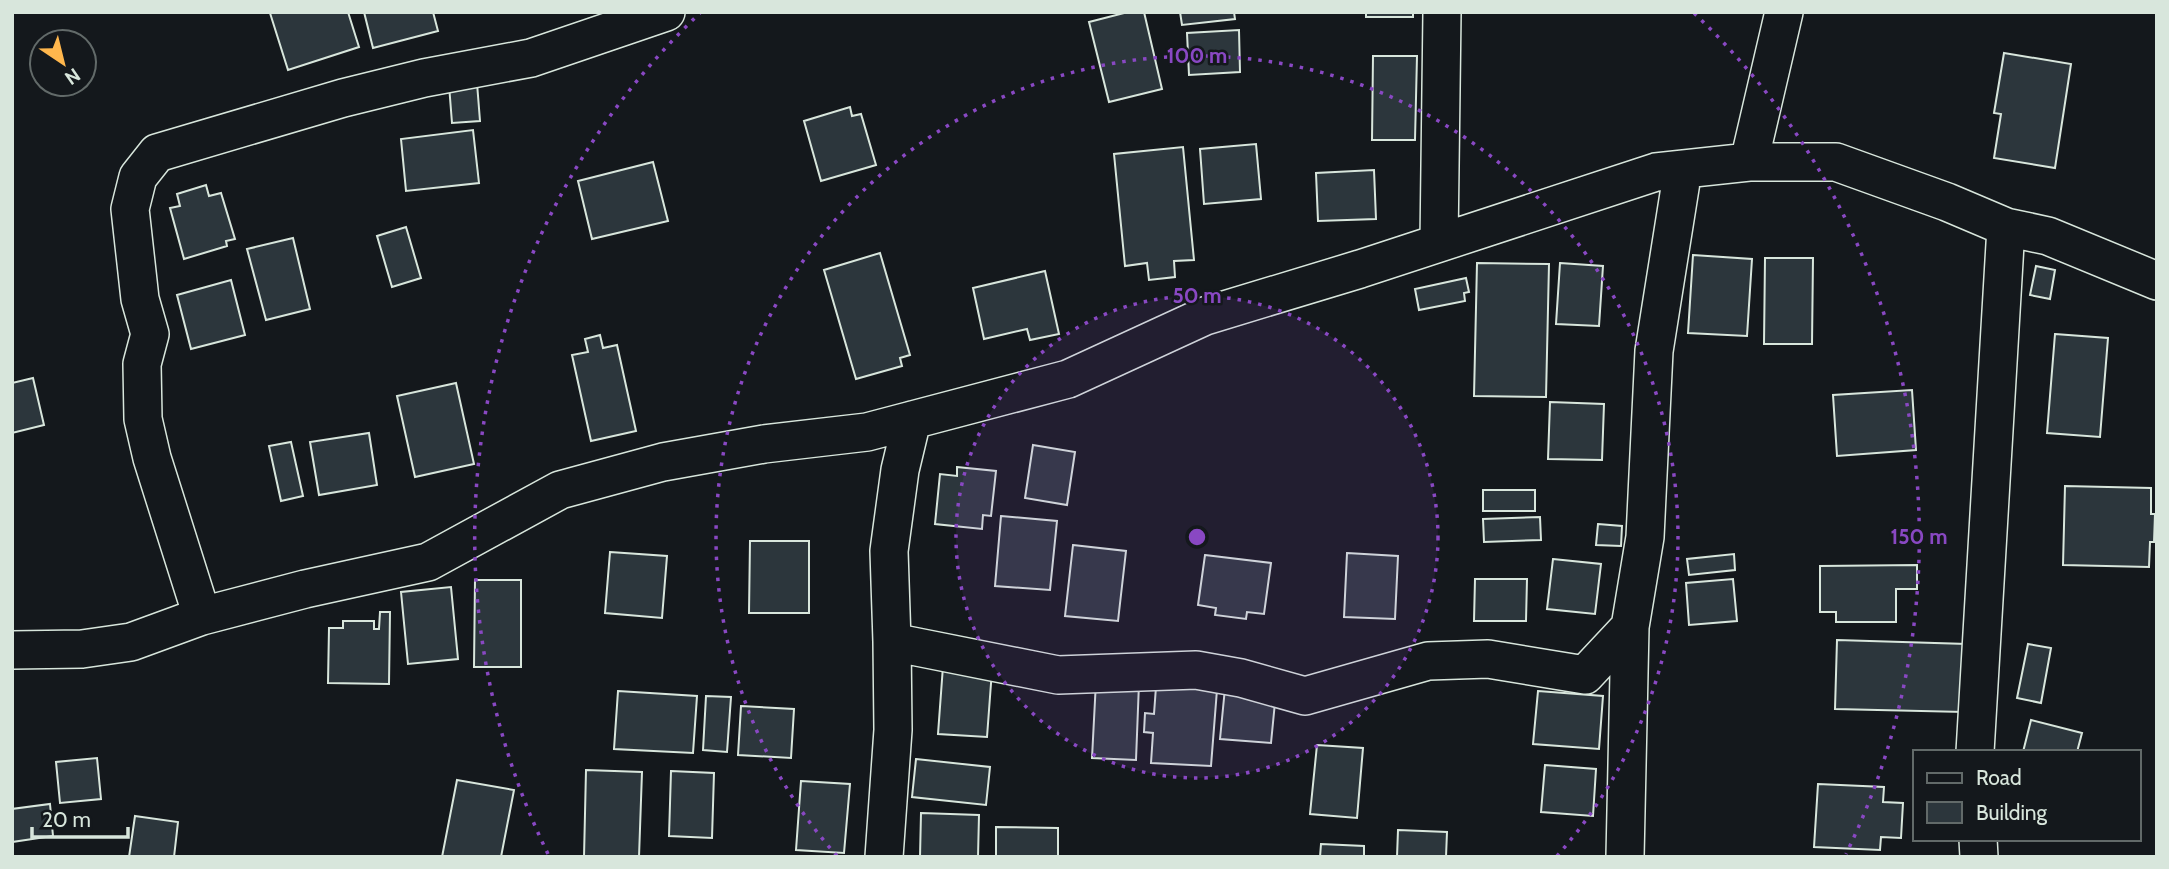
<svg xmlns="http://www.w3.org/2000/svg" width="2169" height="869" viewBox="0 0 2169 869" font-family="Cabin,sans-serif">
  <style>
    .building { fill: #2c363c; stroke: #d8e6dc; stroke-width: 2 }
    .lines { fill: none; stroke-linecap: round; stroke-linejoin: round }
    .minor-casing { stroke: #d8e6dc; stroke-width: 40 }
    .minor { stroke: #14181c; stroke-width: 37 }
    .ring { fill: none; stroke: #8948c3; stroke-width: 3.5; stroke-dasharray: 3.5 7 }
    .centre { fill: #8948c3; stroke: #14181c; stroke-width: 3.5 }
    .ring-label { font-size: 21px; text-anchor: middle; font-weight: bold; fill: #8948c3; stroke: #14181c; stroke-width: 5; stroke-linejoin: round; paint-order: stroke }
  </style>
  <rect width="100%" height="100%" fill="#14181c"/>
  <path class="building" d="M348,12L359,47L288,70L270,13Z
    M364,12H433L438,31L373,48Z
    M1128,12H1144L1162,89L1109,102L1089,22Z
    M1180,12H1234L1235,19L1182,25Z
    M1366,12H1413V17H1366Z
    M1239,30L1240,72L1189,75L1187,33Z
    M2004,53L2071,64L2055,168L1994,158L2001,114L1994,113Z
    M1373,56H1417L1415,140H1372Z
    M477,83L480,121L452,123L449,85Z
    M850,107L852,116L861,114L876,165L821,181L804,121Z
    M473,130L479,183L406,191L401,139Z
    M1256,144L1261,199L1204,204L1200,149Z
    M1183,147L1194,260L1174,261L1175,277L1149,280L1147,263L1125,266L1114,154Z
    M653,162L668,221L592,239L578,181Z
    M1374,170L1376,219L1318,221L1316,173Z
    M206,185L209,196L221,193L235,239L226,241L227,246L184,259L170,208L180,206L177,194Z
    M406,227L421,278L392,287L377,236Z
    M293,238L310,309L266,320L247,249Z
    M880,253L910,355L900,358L902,366L856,379L824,270Z
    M1693,255L1752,259L1747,336L1688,333Z
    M1765,258H1813L1812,344H1764Z
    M1477,263L1549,264L1546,397L1474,396Z
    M1560,263L1603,266L1599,326L1556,324Z
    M2036,266L2055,270L2050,299L2030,295Z
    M1045,271L1059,334L1030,340L1027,329L984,339L973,288Z
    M1466,278L1469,292L1464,293L1465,301L1419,310L1415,289Z
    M231,280L245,335L191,349L177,295Z
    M2055,334L2108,338L2100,437L2047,433Z
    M600,335L603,348L617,345L636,431L591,441L572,355L588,352L585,339Z
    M33,378L44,425L12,433V383Z
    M456,383L474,464L415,477L397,396Z
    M1912,390L1916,450L1837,456L1833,395Z
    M1550,402L1604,404L1602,460L1548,459Z
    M369,433L377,485L319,495L310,442Z
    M291,442L303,496L281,501L269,446Z
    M1033,445L1075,452L1067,505L1025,498Z
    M957,467L996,471L991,516L983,515L982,529L935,524L940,474L957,476Z
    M2065,486L2151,488V514H2155L2154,542H2150L2149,567L2063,565Z
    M1483,490H1535V511H1483Z
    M1001,516L1057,521L1050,590L995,586Z
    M1540,517L1541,540L1484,542L1483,519Z
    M1598,524L1622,526L1621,546L1596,545Z
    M750,541H809V613H749Z
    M1073,545L1126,551L1118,621L1065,616Z
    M610,552L667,556L662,618L605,613Z
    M1347,553L1398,556L1395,619L1344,617Z
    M1734,554L1735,570L1689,575L1687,559Z
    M1205,555L1271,563L1264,614L1247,612L1246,619L1215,615L1216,608L1198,605Z
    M1553,559L1601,564L1595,614L1547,609Z
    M1917,565V589H1896V622H1836V612H1820V566Z
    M1475,579H1527L1526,621H1474Z
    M1733,579L1737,621L1689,625L1686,583Z
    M475,580H521V667H474Z
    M451,587L458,659L408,664L401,592Z
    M380,612H390L389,684L328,683L329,628H343V621H374V629H379Z
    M1837,640L1967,644L1964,712L1835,709Z
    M2028,644L2051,648L2041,703L2017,698Z
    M943,666L992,670L987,737L938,734Z
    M1157,673L1218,677L1211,766L1151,763L1153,733L1144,732L1145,713L1154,714Z
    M1096,681L1139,683L1136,760L1092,758Z
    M1225,688L1276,692L1271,743L1220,739Z
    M618,691L697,696L693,753L614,749Z
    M1538,691L1603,696L1599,749L1533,744Z
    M706,696L731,697L727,752L703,750Z
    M741,706L794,709L791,758L738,755Z
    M2031,720L2082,733L2077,752H2023Z
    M1317,745L1363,748L1357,818L1310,814Z
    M97,758L101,799L60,803L56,762Z
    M916,759L990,767L986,805L912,797Z
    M1545,765L1596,769L1593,816L1541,812Z
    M586,770L642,772L639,857H584Z
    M671,771L714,773L712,838L669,836Z
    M457,780L514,790L501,857H442Z
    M801,781L850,784L844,853L796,850Z
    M1818,784L1884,787L1883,802L1903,803L1901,838L1881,837L1880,850L1814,847Z
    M50,804L53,836L12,842V809Z
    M921,813L979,815L978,857H920Z
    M135,816L178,822L174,857H129Z
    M996,827L1058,828V857H996Z
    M1398,830L1447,832L1446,857H1397Z
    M1321,844L1364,846V857H1320Z"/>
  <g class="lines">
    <g class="minor-casing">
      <path id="minor" d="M1749,162L1784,12
        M1439,243L1442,12
        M912,420L900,470L889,551L892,642L1058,675L1196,670L1241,678L1305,696L1428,661L1488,659L1585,675L1630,627L1645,537L1654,351L1683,169
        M202,616L152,458L143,419L142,364L150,334L140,299L130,209L138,177L157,153L343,98L424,78L531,58L666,12
        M12,650L82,649L131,642L202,616L305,589L428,562L560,490L663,462L764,444L867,432L1068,379L1205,316L1360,269L1656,172L1749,162H1836L1947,202L2006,227L2048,236L2157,281
        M1975,752L2006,227
        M1978,839L1979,857
        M884,857L893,730L892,642
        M1625,857L1630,627"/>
    </g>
    <use href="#minor" class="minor"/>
  </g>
  <circle cx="1197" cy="537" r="241" fill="#8948c3" fill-opacity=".12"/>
  <g class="ring">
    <circle cx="1197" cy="537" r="241"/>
    <path d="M837 856A481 481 0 1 1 1557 856"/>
    <path d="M548 854A722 722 0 0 1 700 13M1694 13A722 722 0 0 1 1846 854"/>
  </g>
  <circle cx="1197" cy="537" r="10" class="centre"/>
  <g class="ring-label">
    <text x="1197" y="63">100 m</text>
    <text x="1197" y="303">50 m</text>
    <text x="1919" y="544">150 m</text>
  </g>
  <rect width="2169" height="869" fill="none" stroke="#d8e6dc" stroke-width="28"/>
  <rect x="1913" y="750" width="228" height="91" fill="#14181c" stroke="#626a69" stroke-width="2"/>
  <rect x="1927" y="773" width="35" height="10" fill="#14181c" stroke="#626a69" stroke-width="2"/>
  <text x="1976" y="785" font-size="21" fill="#d8e6dc">Road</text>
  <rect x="1927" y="802" width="35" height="21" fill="#2c363c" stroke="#626a69" stroke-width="2"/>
  <text x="1976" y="820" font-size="21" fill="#d8e6dc">Building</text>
  <g transform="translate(63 63) rotate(145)"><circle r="33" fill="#14181c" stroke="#626a69" stroke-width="2"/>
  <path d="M0-5L12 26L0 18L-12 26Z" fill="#ffb74d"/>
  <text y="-10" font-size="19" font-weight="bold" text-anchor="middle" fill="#d8e6dc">N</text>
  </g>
  <path d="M32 827v10h96v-10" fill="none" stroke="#d8e6dc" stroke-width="3.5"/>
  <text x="42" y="827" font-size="21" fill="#d8e6dc" stroke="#14181c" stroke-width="5" paint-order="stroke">20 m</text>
</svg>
